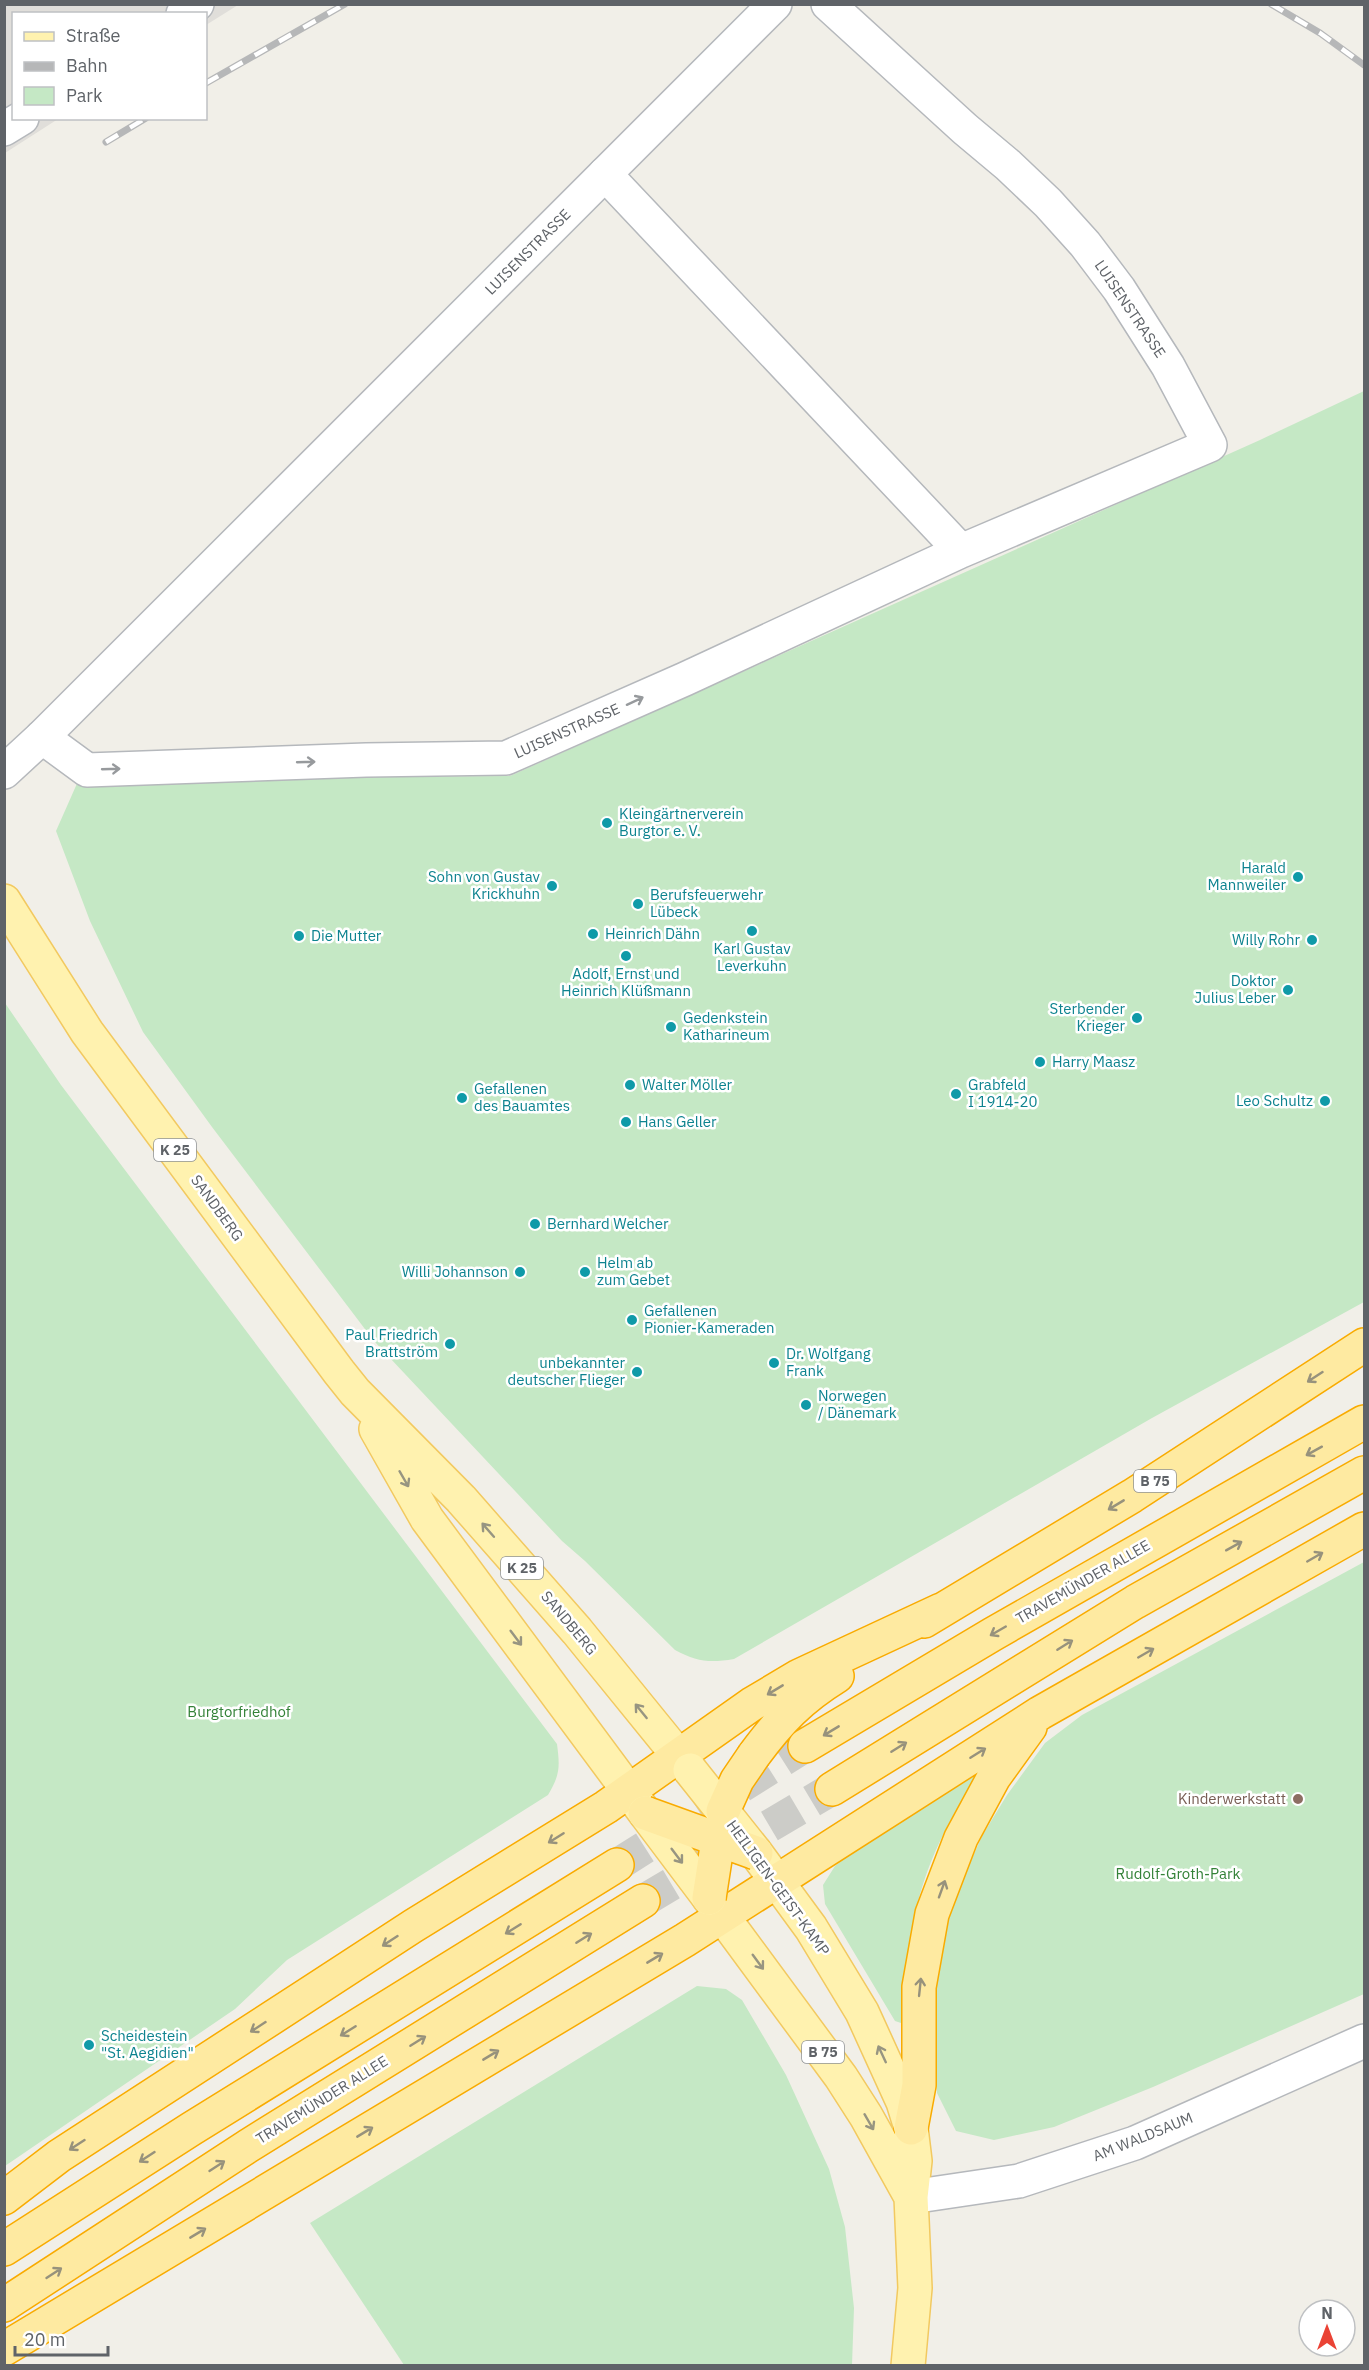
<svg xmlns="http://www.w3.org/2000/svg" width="1369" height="2370" viewBox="0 0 1369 2370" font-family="'IBM Plex Sans',sans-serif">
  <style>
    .industrial { fill: #e0deda }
    .green { fill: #c5e8c5 }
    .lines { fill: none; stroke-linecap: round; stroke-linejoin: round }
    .trunk-tunnel { stroke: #ccccc8; stroke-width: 33; stroke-dasharray: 33 16; stroke-linecap: butt }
    .minor-casing { stroke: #b5b8bc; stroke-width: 36 }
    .tertiary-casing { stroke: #b5b8bc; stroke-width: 36 }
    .primary-casing { stroke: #f2c960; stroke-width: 36 }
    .trunk-casing { stroke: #f9ab00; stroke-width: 36 }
    .minor { stroke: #fff; stroke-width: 33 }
    .tertiary { stroke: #fff; stroke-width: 33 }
    .primary { stroke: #fff2af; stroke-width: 33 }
    .trunk { stroke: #feeaa1; stroke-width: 33 }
    .rail-casing { stroke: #b6b7b8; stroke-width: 7 }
    .rail { stroke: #fff; stroke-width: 4.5; stroke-dasharray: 14; stroke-linecap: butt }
    .primary-bridge-casing { stroke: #f2c960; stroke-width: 36; stroke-linecap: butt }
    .trunk-bridge-casing { stroke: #f9ab00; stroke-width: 36; stroke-linecap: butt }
    .primary-bridge { stroke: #fff2af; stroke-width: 33 }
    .trunk-bridge { stroke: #feeaa1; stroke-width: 33 }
    .oneway { stroke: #979a9d }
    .oneway2 { stroke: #97927c }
    .oneway3 { stroke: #979581 }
    .culture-dot { fill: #0f9aa8; stroke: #fff; stroke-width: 2 }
    .education-dot { fill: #8d6e63; stroke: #fff; stroke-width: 2 }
    .labels { text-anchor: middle; stroke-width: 5; stroke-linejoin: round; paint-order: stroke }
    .shield { fill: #fff; stroke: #8f9295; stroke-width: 1.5 }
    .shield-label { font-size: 14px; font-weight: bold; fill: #5f6368 }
    .street-label { font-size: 15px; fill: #5f6368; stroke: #fff }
    .culture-label { font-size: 15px; fill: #0d838f; stroke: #fff; text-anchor: start }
    .park-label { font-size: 15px; fill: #348238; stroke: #fff }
    .education-label { font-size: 15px; fill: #785e54; stroke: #fff; text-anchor: end }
  </style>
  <rect width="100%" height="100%" fill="#f1efe8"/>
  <path class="industrial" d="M5,5H238L206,25V14H14V118L58,119L5,153Z"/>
  <path class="green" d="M1364,391V1302L1152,1418L734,1659C710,1663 697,1662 675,1650L585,1561L562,1541L374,1341L212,1127L143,1032L90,921L56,831L79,779L510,776L1260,440Z
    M5,1003L61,1085L557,1744C560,1767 560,1775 548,1795L287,1960L235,2009L5,2166Z
    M1364,1562V1994L1153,2087L1054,2127L994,2140L956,2131L937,2093L933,2014L940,1953L952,1903L982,1836L1007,1795L1045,1743L1082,1715Z
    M984,1766C953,1811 926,1861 915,1915C909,1947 908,1982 905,2015L901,2023L895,2021L825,1904L823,1885L835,1866L859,1846Z
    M697,1986L726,1989L742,2000L786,2075L829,2169L845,2227L854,2308L852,2365H404L310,2223Z"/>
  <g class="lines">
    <path class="trunk-tunnel" d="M617,1865L805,1746
      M643,1901L832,1789"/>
    <g class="minor-casing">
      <path id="minor" d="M183,14L197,4
        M4,129L22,118
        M605,174L961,551
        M42,737L87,770L366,760L506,758L685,679L961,551L1210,445L1168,366L1119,289L1085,244L1048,203L1008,165L965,129L828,4
        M911,2197L1019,2181L1135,2143L1364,2041"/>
    </g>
    <g class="tertiary-casing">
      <path id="tertiary" d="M4,772L42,737L775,4"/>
    </g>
    <g class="primary-casing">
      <path id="primary" d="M4,901L87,1032L339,1372L355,1392L461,1499L577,1631L690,1770
        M376,1429L427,1519L645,1813
        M756,1853L811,1928L862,2012L903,2102L911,2128L915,2161L911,2197L915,2288L908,2366
        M709,1898L841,2077L866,2116L911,2197"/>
    </g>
    <g class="trunk-casing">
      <path id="trunk" d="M924,1621L1132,1496L1364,1345
        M805,1746L993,1634L1364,1422
        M754,1755C780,1720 800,1699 837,1676
        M832,1789L1135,1602L1364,1473
        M911,2128L919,2085V1987L932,1914L961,1838L994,1777L1030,1727
        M4,2198L59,2156L307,1995L413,1926L606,1807L752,1704L799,1676L941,1610
        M4,2249L191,2129L617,1865
        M4,2305L248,2146L643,1901
        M4,2349L685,1940L1040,1713L1364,1529"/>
    </g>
    <use href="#minor" class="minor"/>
    <use href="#tertiary" class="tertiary"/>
    <use href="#primary" class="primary"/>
    <use href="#trunk" class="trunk"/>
    <g class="rail-casing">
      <path id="rail" d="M1271,4L1320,33L1364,65
        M206,83L345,4
        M106,142L146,118"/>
    </g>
    <use href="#rail" class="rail"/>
    <g class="primary-bridge-casing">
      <path id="primary-bridge" d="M690,1770L756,1853
        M645,1813L709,1898"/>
    </g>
    <g class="trunk-bridge-casing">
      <path id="trunk-bridge" d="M723,1811L737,1780L754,1755
        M645,1813L756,1853
        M709,1898L718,1840"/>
    </g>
    <use href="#primary-bridge" class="primary-bridge"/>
    <use href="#trunk-bridge" class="trunk-bridge"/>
  </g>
  <defs><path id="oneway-shaft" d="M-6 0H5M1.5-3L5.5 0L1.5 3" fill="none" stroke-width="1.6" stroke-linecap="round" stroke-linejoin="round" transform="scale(1.5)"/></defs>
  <g class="oneway">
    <use href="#oneway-shaft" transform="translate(635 701) rotate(-25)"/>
    <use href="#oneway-shaft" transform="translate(306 762) rotate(-2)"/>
    <use href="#oneway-shaft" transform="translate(111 769) rotate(-2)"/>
  </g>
  <g class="oneway2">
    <use href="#oneway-shaft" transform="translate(1315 1377) rotate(147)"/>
    <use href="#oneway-shaft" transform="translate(1314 1451) rotate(151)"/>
    <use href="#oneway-shaft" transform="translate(1116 1505) rotate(149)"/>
    <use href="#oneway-shaft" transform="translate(1234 1546) rotate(-29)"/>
    <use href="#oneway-shaft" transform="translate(1315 1557) rotate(-30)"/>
    <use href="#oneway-shaft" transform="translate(998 1631) rotate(150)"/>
    <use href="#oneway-shaft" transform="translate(1065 1645) rotate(-32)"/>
    <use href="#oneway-shaft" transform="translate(1146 1653) rotate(-30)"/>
    <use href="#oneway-shaft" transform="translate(775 1690) rotate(149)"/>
    <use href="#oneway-shaft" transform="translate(831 1731) rotate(149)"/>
    <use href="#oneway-shaft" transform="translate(899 1747) rotate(-32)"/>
    <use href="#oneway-shaft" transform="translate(978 1753) rotate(-32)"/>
    <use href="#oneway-shaft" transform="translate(556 1838) rotate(148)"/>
    <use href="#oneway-shaft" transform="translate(942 1889) rotate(-70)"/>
    <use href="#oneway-shaft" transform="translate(513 1929) rotate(148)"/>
    <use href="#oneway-shaft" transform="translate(584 1938) rotate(-32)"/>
    <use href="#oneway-shaft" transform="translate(390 1941) rotate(147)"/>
    <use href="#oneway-shaft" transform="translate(655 1958) rotate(-31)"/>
    <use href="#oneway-shaft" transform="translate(920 1987) rotate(-84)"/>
    <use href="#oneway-shaft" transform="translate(258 2027) rotate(147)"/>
    <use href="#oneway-shaft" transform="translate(348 2031) rotate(148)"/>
    <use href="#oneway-shaft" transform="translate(418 2041) rotate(-32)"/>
    <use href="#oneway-shaft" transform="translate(491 2055) rotate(-31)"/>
    <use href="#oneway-shaft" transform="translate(365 2132) rotate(-31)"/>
    <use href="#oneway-shaft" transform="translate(77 2145) rotate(147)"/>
    <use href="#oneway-shaft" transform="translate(147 2157) rotate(147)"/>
    <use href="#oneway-shaft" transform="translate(217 2166) rotate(-33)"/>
    <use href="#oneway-shaft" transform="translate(198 2233) rotate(-31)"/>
    <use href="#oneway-shaft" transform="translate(54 2273) rotate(-33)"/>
  </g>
  <g class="oneway3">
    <use href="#oneway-shaft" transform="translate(404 1479) rotate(60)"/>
    <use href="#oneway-shaft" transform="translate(488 1530) rotate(-131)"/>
    <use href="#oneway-shaft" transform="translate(516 1638) rotate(53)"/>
    <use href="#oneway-shaft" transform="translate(641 1711) rotate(-129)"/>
    <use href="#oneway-shaft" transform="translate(677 1856) rotate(53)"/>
    <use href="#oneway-shaft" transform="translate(758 1962) rotate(54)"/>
    <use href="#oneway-shaft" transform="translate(882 2054) rotate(-115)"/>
    <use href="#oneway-shaft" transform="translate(869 2122) rotate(60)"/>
  </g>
  <g class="culture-dot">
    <circle cx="607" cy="823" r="6"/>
    <circle cx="1298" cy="877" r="6"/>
    <circle cx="552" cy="886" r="6"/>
    <circle cx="638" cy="904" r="6"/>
    <circle cx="752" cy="931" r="6"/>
    <circle cx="593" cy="934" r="6"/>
    <circle cx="299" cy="936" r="6"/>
    <circle cx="1312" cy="940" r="6"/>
    <circle cx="626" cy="956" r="6"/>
    <circle cx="1288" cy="990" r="6"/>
    <circle cx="1137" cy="1018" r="6"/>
    <circle cx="671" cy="1027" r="6"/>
    <circle cx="1040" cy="1062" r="6"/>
    <circle cx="630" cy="1085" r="6"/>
    <circle cx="956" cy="1094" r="6"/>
    <circle cx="462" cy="1098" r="6"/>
    <circle cx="1325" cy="1101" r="6"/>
    <circle cx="626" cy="1122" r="6"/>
    <circle cx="535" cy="1224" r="6"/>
    <circle cx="520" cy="1272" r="6"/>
    <circle cx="585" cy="1272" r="6"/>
    <circle cx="632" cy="1320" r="6"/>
    <circle cx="450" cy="1344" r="6"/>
    <circle cx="774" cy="1363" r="6"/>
    <circle cx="637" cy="1372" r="6"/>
    <circle cx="806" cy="1405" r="6"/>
    <circle cx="89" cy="2045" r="6"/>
  </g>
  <circle class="education-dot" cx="1298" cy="1799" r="6"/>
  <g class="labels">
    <g class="shield">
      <rect x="154" y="1139" width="42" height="22" rx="4.5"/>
      <rect x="1134" y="1470" width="42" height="22" rx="4.5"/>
      <rect x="501" y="1557" width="42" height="22" rx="4.5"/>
      <rect x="802" y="2041" width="42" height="22" rx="4.5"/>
    </g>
    <g class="shield-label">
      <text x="175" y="1155">K 25</text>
      <text x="1155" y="1486">B 75</text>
      <text x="522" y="1573">K 25</text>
      <text x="823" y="2057">B 75</text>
    </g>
    <g class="street-label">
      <text transform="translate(528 252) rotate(-45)" y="5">LUISENSTRASSE</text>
      <text transform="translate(1130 309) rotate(56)" y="5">LUISENSTRASSE</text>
      <text transform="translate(567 731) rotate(-24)" y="5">LUISENSTRASSE</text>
      <text transform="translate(217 1208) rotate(54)" y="5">SANDBERG</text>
      <text transform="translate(1083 1582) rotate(-30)" y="5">TRAVEMÜNDER ALLEE</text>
      <text transform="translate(569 1623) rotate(50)" y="5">SANDBERG</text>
      <text transform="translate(778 1888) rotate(54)" y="5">HEILIGEN-GEIST-KAMP</text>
      <text transform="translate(322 2100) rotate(-32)" y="5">TRAVEMÜNDER ALLEE</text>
      <text transform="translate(1143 2137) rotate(-22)" y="5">AM WALDSAUM</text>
    </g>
    <g class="culture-label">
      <text x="619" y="819">Kleingärtnerverein<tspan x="619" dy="17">Burgtor e. V.</tspan></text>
      <text x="1286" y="873" text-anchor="end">Harald<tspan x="1286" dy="17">Mannweiler</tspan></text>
      <text x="540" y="882" text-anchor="end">Sohn von Gustav<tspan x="540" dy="17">Krickhuhn</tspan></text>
      <text x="650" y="900">Berufsfeuerwehr<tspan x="650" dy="17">Lübeck</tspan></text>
      <text x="605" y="939">Heinrich Dähn</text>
      <text x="311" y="941">Die Mutter</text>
      <text x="1300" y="945" text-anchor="end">Willy Rohr</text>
      <text x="752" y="954" text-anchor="middle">Karl Gustav<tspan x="752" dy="17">Leverkuhn</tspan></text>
      <text x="626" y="979" text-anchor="middle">Adolf, Ernst und<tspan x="626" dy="17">Heinrich Klüßmann</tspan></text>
      <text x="1276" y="986" text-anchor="end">Doktor<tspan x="1276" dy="17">Julius Leber</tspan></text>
      <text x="1125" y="1014" text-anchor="end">Sterbender<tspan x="1125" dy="17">Krieger</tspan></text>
      <text x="683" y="1023">Gedenkstein<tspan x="683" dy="17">Katharineum</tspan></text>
      <text x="1052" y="1067">Harry Maasz</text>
      <text x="642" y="1090">Walter Möller</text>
      <text x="968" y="1090">Grabfeld<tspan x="968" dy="17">I 1914-20</tspan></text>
      <text x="474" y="1094">Gefallenen<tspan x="474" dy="17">des Bauamtes</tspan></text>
      <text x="1313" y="1106" text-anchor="end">Leo Schultz</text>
      <text x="638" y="1127">Hans Geller</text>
      <text x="547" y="1229">Bernhard Welcher</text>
      <text x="597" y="1268">Helm ab<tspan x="597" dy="17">zum Gebet</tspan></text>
      <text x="508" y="1277" text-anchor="end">Willi Johannson</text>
      <text x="644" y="1316">Gefallenen<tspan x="644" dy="17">Pionier-Kameraden</tspan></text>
      <text x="438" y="1340" text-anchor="end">Paul Friedrich<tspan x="438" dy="17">Brattström</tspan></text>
      <text x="786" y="1359">Dr. Wolfgang<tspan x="786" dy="17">Frank</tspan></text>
      <text x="625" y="1368" text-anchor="end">unbekannter<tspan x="625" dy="17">deutscher Flieger</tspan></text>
      <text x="818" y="1401">Norwegen<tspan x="818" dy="17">/ Dänemark</tspan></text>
      <text x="101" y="2041">Scheidestein<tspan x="101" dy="17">"St. Aegidien"</tspan></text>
    </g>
    <g class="park-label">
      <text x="239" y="1717">Burgtorfriedhof</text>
      <text x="1178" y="1879">Rudolf-Groth-Park</text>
    </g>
    <g class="education-label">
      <text x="1286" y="1804">Kinderwerkstatt</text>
    </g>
  </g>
  <rect width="1369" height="2370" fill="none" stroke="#5f6368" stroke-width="12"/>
  <rect x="12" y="12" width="195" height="108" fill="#ffffff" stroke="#bfc1c3" stroke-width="1.5"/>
  <rect x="24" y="32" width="30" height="9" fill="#fff2af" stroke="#bfc1c3" stroke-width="1.5"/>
  <text x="66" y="42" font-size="18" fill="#5f6368">Straße</text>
  <rect x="24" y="62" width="30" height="9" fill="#b6b7b8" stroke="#bfc1c3" stroke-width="1.5"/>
  <text x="66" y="72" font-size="18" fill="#5f6368">Bahn</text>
  <rect x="24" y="87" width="30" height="18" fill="#c5e8c5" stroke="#bfc1c3" stroke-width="1.5"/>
  <text x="66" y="102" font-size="18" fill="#5f6368">Park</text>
  <g transform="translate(1327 2328)"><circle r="28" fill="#ffffff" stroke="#bfc1c3" stroke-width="1.5"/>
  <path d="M0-4.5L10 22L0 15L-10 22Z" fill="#ea4335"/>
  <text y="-9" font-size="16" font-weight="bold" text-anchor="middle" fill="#5f6368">N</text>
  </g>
  <path d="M15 2346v9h93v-9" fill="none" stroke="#5f6368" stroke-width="3"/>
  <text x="24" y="2346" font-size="18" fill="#5f6368" stroke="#ffffff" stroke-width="4.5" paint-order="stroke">20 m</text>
</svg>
